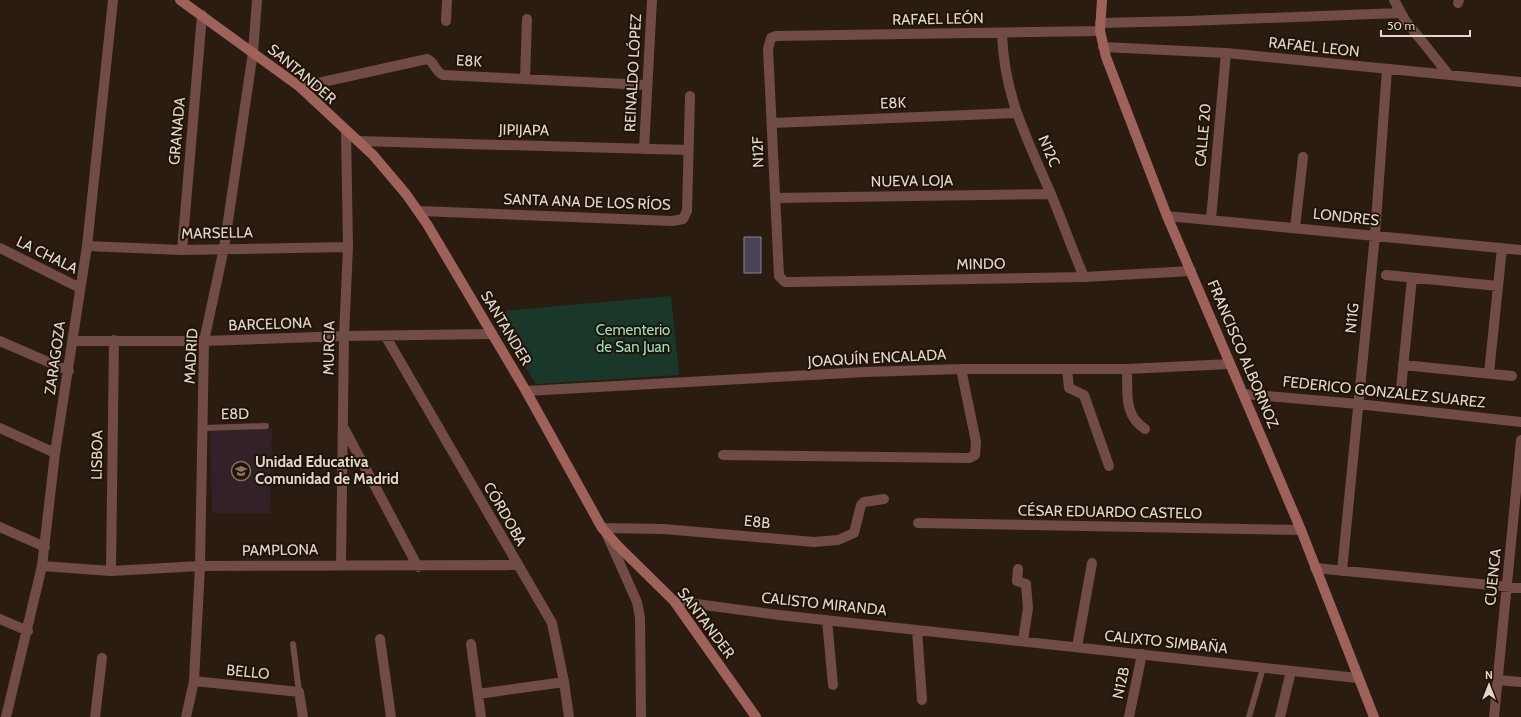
<svg xmlns="http://www.w3.org/2000/svg" width="1521" height="717" viewBox="0 0 1521 717" font-family="Cabin,sans-serif">
  <style>
    .education { fill: #322128 }
    .green { fill: #19382a }
    .building { fill: #494253; stroke: #8a8296 }
    .lines { fill: none; stroke-linecap: round; stroke-linejoin: round }
    .lane { stroke: #714b45; stroke-width: 6 }
    .street { stroke: #714b45; stroke-width: 10 }
    .secondary { stroke: #9f625a; stroke-width: 10 }
    .labels { text-anchor: middle; stroke-width: 4; stroke-linejoin: round; paint-order: stroke }
    .street-label { font-size: 15px; fill: #e1d7cf; stroke: #201307 }
    .park-label { font-size: 15px; fill: #97e0bd; stroke: #201307 }
    .poi-label { font-size: 15px; font-weight: bold; fill: #e1d7cf; stroke: #201307; text-anchor: start }
  </style>
  <rect width="100%" height="100%" fill="#2a1c10"/>
  <path class="education" d="M210,429H272L270,513H212Z"/>
  <path class="green" d="M671,296L679,375L536,384L491,312Z"/>
  <path class="building" d="M744,237H761V273H744Z"/>
  <g class="lines">
    <path class="lane" d="M204,428L266,426
      M293,644L299,692
      M1249,717L1263,668"/>
    <path class="street" d="M1394,0L1405,20L1449,75
      M1458,3L1459,0
      M446,21L447,0
      M1100,23L1187,21L1400,13
      M1100,31L776,36L771,38L768,49L779,276L785,282H792L1084,277L1191,271
      M1002,33C1004,96 1026,136 1050,192C1062,220 1072,249 1084,277
      M1103,47L1226,53L1521,82
      M525,79L527,19
      M300,87L427,59C435,62 435,72 443,75L646,85
      M772,123L1016,113
      M358,141L688,150
      M644,149L652,0
      M775,198L1051,194
      M419,211L672,221L683,219L687,211L690,96
      M1167,216L1521,250
      M1211,219L1226,53
      M1295,228L1303,157
      M87,246L182,250L348,247
      M0,248L80,288
      M182,250L202,15
      M1386,275L1498,286
      M386,337L552,623L564,682L569,717
      M0,341L69,371
      M73,341H204L344,336L492,334
      M1403,365L1512,376
      M1067,369L1069,388L1084,395L1109,466
      M1127,369C1128,392 1123,415 1145,429
      M1489,373L1502,248
      M1401,389L1412,278
      M526,391L865,372L961,369H1127L1230,364
      M1244,394L1358,404L1521,422
      M0,428L55,453
      M344,428L418,567
      M723,455L969,458L975,455L976,442L961,369
      M918,523L1301,530
      M0,527L45,547
      M602,528L664,529L814,542L838,540L854,533L861,505L864,502L884,499
      M607,535L637,602L640,618L641,717
      M341,564L344,336L348,247L346,132
      M42,566L111,571L200,566L518,565
      M1315,568L1521,588
      M1018,569L1017,581L1026,584L1028,608L1023,641
      M111,571L114,340
      M1342,571L1375,235L1387,69
      M674,601L779,615L1357,678
      M0,619L28,631
      M827,620L833,685
      M917,630L922,700
      M380,639L391,717
      M471,644L481,717
      M1077,647L1092,563
      M1498,680L1521,682
      M194,681L299,692L303,717
      M478,694L564,682
      M6,717L42,566L55,453L87,246L113,0
      M95,717L102,658
      M186,717L194,681L200,566L204,341L224,248L253,52L257,0
      M1129,717L1142,654
      M1280,717L1291,671
      M1494,717L1521,440"/>
    <path class="secondary" d="M180,0L300,87L373,155L406,194L427,224L526,391L602,528L618,546L674,601L756,717
      M1102,0L1100,31L1106,57L1167,216L1301,530L1374,717"/>
  </g>
  <defs>
    <g id="school-ring" transform="scale(1)"><circle r="9.5" fill="#201307" stroke="#8d6e63" stroke-width="1.5"/><path d="M0-5L7-2L0 1L-7-2ZM-4 1L0 2.5L4 1V4Q0 6-4 4Z" fill="#8d6e63"/></g>
  </defs>
  <g fill-rule="evenodd">
    <use href="#school-ring" x="241" y="471"/>
  </g>
  <g class="labels">
    <g class="street-label">
      <text transform="translate(938 19) rotate(-1)" y="5">RAFAEL LEÓN</text>
      <text transform="translate(1314 47) rotate(6)" y="5">RAFAEL LEON</text>
      <text transform="translate(469 61) rotate(3)" y="5">E8K</text>
      <text transform="translate(633 73) rotate(-87)" y="5">REINALDO LÓPEZ</text>
      <text transform="translate(302 74) rotate(40)" y="5">SANTANDER</text>
      <text transform="translate(893 103) rotate(-2)" y="5">E8K</text>
      <text transform="translate(524 130) rotate(1)" y="5">JIPIJAPA</text>
      <text transform="translate(177 131) rotate(-85)" y="5">GRANADA</text>
      <text transform="translate(1203 135) rotate(-85)" y="5">CALLE 20</text>
      <text transform="translate(1049 151) rotate(67)" y="5">N12C</text>
      <text transform="translate(758 152) rotate(-92)" y="5">N12F</text>
      <text transform="translate(912 181) rotate(-1)" y="5">NUEVA LOJA</text>
      <text transform="translate(587 202) rotate(2)" y="5">SANTA ANA DE LOS RÍOS</text>
      <text transform="translate(1346 217) rotate(6)" y="5">LONDRES</text>
      <text transform="translate(217 233) rotate(-1)" y="5">MARSELLA</text>
      <text transform="translate(47 255) rotate(26)" y="5">LA CHALA</text>
      <text transform="translate(981 264) rotate(-1)" y="5">MINDO</text>
      <text transform="translate(1352 318) rotate(-84)" y="5">N11G</text>
      <text transform="translate(270 324) rotate(-2)" y="5">BARCELONA</text>
      <text transform="translate(506 328) rotate(59)" y="5">SANTANDER</text>
      <text transform="translate(329 348) rotate(-89)" y="5">MURCIA</text>
      <text transform="translate(1243 354) rotate(67)" y="5">FRANCISCO ALBORNOZ</text>
      <text transform="translate(191 356) rotate(-87)" y="5">MADRID</text>
      <text transform="translate(55 358) rotate(-82)" y="5">ZARAGOZA</text>
      <text transform="translate(877 358) rotate(-3)" y="5">JOAQUÍN ENCALADA</text>
      <text transform="translate(1384 392) rotate(6)" y="5">FEDERICO GONZALEZ SUAREZ</text>
      <text transform="translate(235 414) rotate(-1)" y="5">E8D</text>
      <text transform="translate(97 455) rotate(-89)" y="5">LISBOA</text>
      <text transform="translate(1110 512) rotate(1)" y="5">CÉSAR EDUARDO CASTELO</text>
      <text transform="translate(505 514) rotate(60)" y="5">CÓRDOBA</text>
      <text transform="translate(757 522) rotate(6)" y="5">E8B</text>
      <text transform="translate(280 550) rotate(-1)" y="5">PAMPLONA</text>
      <text transform="translate(1493 577) rotate(-84)" y="5">CUENCA</text>
      <text transform="translate(824 604) rotate(6)" y="5">CALISTO MIRANDA</text>
      <text transform="translate(706 623) rotate(53)" y="5">SANTANDER</text>
      <text transform="translate(1166 642) rotate(6)" y="5">CALIXTO SIMBAÑA</text>
      <text transform="translate(248 672) rotate(6)" y="5">BELLO</text>
      <text transform="translate(1121 683) rotate(-78)" y="5">N12B</text>
    </g>
    <g class="park-label">
      <text x="633" y="335">Cementerio<tspan x="633" dy="17">de San Juan</tspan></text>
    </g>
    <g class="poi-label">
      <text x="255" y="467">Unidad Educativa<tspan x="255" dy="17">Comunidad de Madrid</tspan></text>
    </g>
  </g>
  <g transform="translate(1489 685)" stroke="#201307" stroke-width="3" paint-order="stroke">
  <path d="M0-3L7 15L0 10L-7 15Z" fill="#e1d7cf"/>
  <text y="-6" font-size="11" font-weight="bold" text-anchor="middle" fill="#e1d7cf">N</text>
  </g>
  <path d="M1381 30v6h89v-6" fill="none" stroke="#e1d7cf" stroke-width="2"/>
  <text x="1387" y="30" font-size="12" fill="#e1d7cf" stroke="#201307" stroke-width="3" paint-order="stroke">50 m</text>
</svg>
